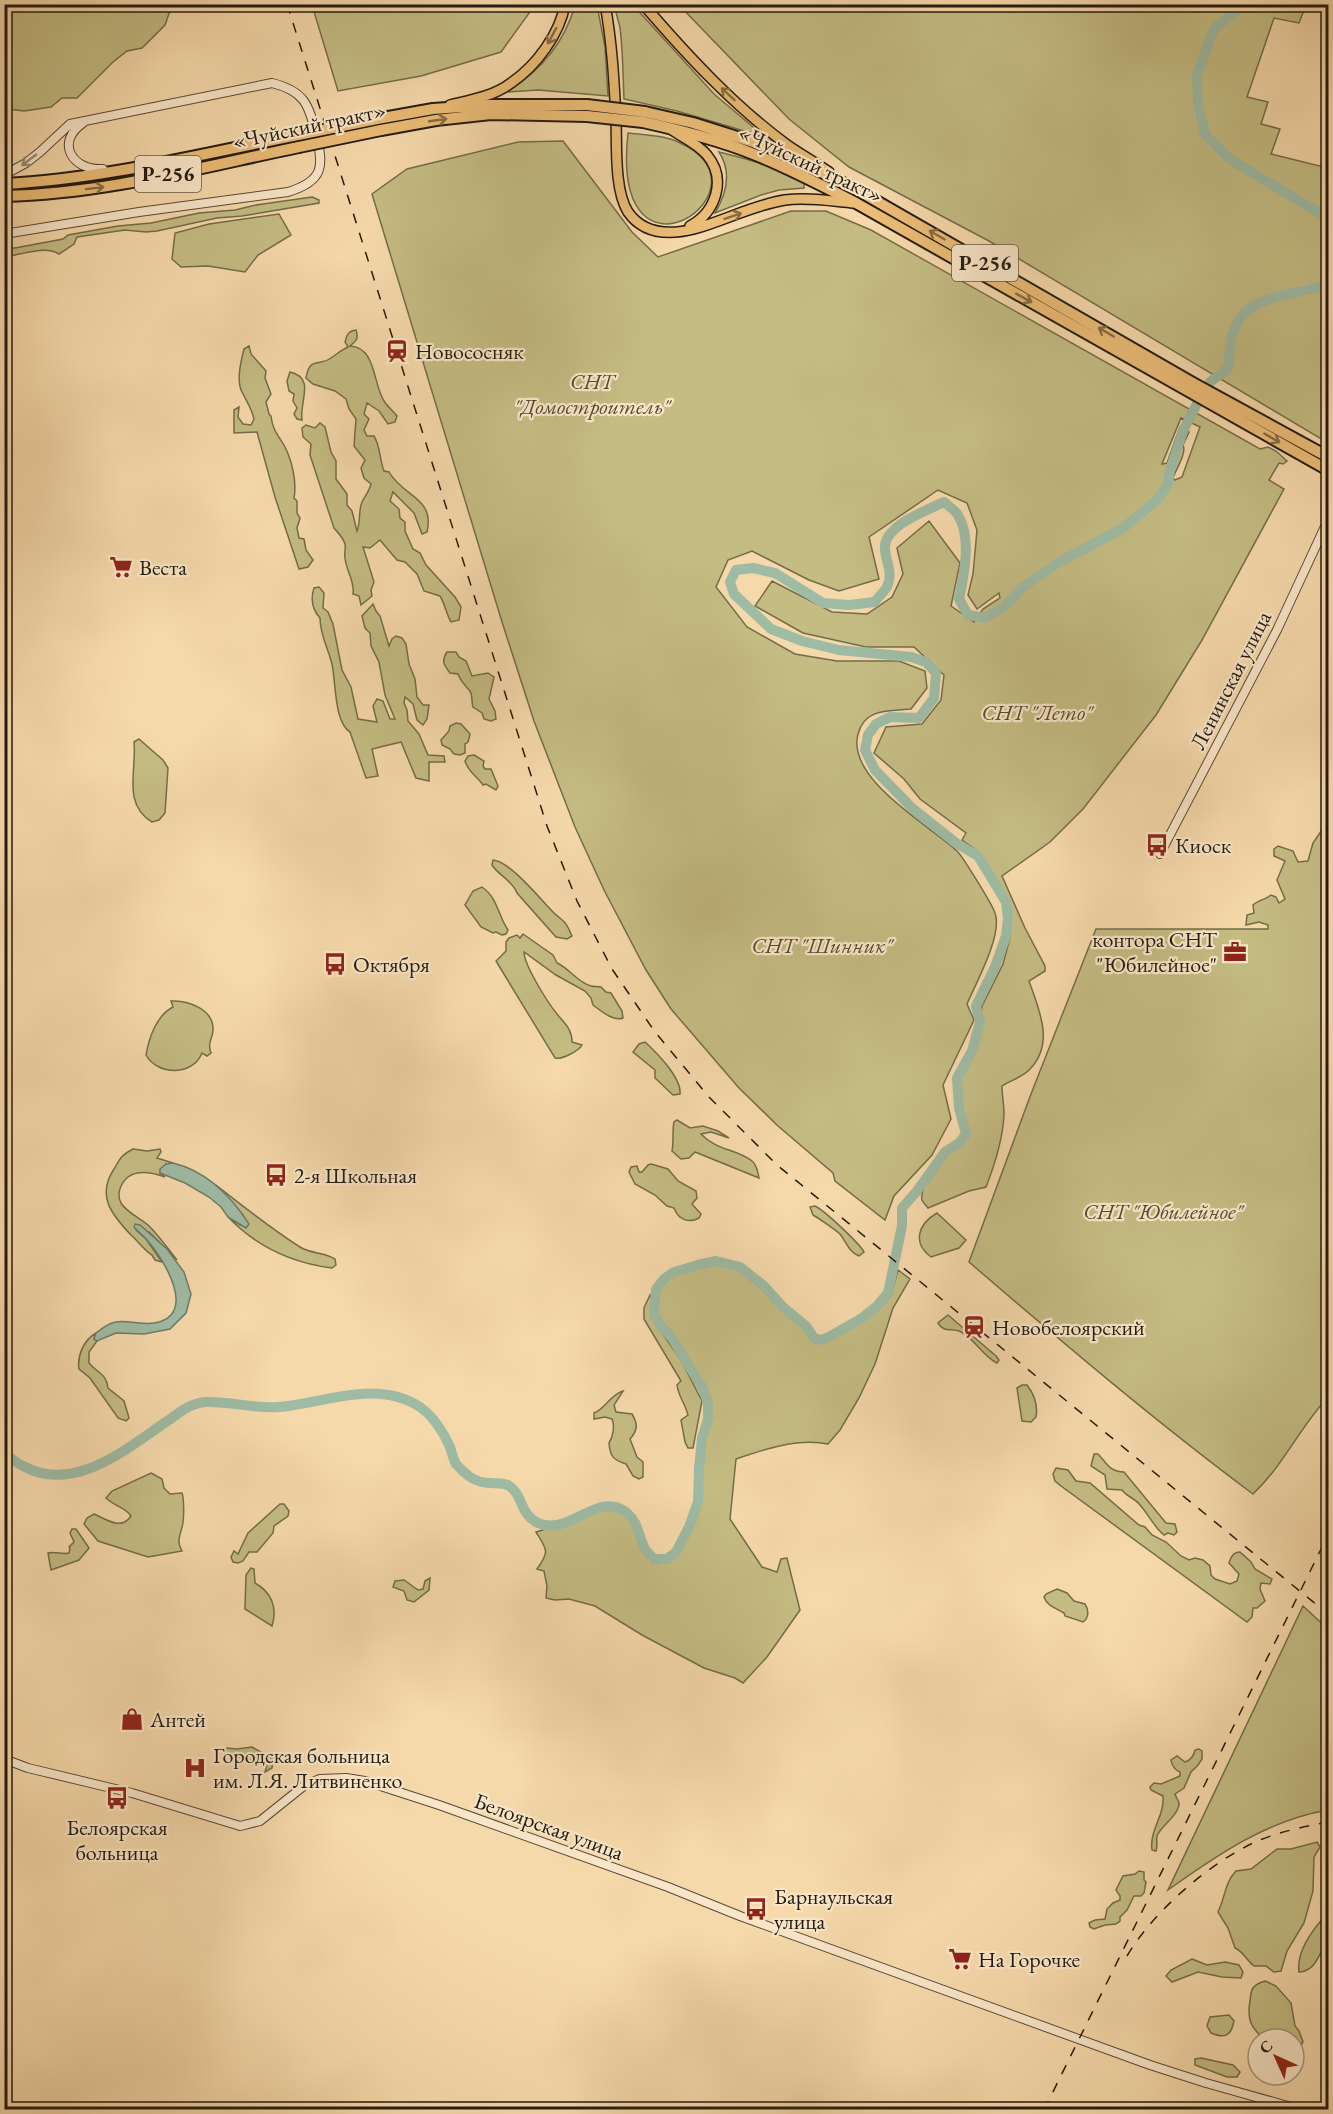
<svg xmlns="http://www.w3.org/2000/svg" width="1333" height="2114" viewBox="0 0 1333 2114" font-family="'EB Garamond',serif">
  <style>
    .green { fill: #c4bc83; stroke: #746c48; stroke-width: 1.5; fill-rule: evenodd }
    .water { fill: #9ebba4; stroke: #6d7b68; stroke-width: 1.5 }
    .lines { fill: none; stroke-linecap: round; stroke-linejoin: round }
    .river { stroke: #9ebba4; stroke-width: 10 }
    .minor-casing { stroke: #584a35; stroke-width: 10 }
    .major-casing { stroke: #241b0e; stroke-width: 12 }
    .highway-casing { stroke: #241b0e; stroke-width: 14 }
    .minor { stroke: #f9e6c8; stroke-width: 8 }
    .major { stroke: #ebbc76; stroke-width: 9 }
    .highway { stroke: #ebbc76; stroke-width: 10 }
    .rail { stroke: #241b0e; stroke-width: 1.5; stroke-dasharray: 10 10; stroke-linecap: butt }
    .highway-bridge-casing { stroke: #241b0e; stroke-width: 14; stroke-linecap: butt }
    .highway-bridge { stroke: #ebbc76; stroke-width: 10 }
    .oneway { stroke: #886c42 }
    .oneway2 { stroke: #998b74 }
    .labels { text-anchor: middle; stroke-width: 4.5; stroke-linejoin: round; paint-order: stroke }
    .shield { fill: #f9e6c8; stroke: #645846; stroke-width: 1.5 }
    .shield-label { font-size: 21px; font-weight: bold; fill: #241b0e }
    .street-label { font-size: 22px; fill: #241b0e; stroke: #f9e6c8 }
    .poi-label { font-size: 22px; fill: #241b0e; stroke: #f9e6c8; text-anchor: start }
    .park-label { font-size: 22px; font-style: italic; fill: #544b31; stroke: #f9e6c8 }
  </style>
  <rect width="100%" height="100%" fill="#f6d9ab"/>
  <filter id="stains"><feTurbulence type="fractalNoise" baseFrequency=".00333" numOctaves="4"/><feColorMatrix values="0 0 0 0 .2 0 0 0 0 .09 0 0 0 0 .02 0 0 0 .5 -.17"/></filter>
  <radialGradient id="worn" r=".72"><stop offset=".6" stop-color="#630" stop-opacity="0"/><stop offset="1" stop-color="#630" stop-opacity=".3"/></radialGradient>
  <path class="green" d="M5,4H172V5L165,25L142,48L127,51L113,62L77,98H62L51,107L24,111L8,109L5,105Z
    M616,4L633,5L714,94L765,137L677,111L624,99C623,76 623,51 620,28C619,20 614,13 616,4Z
    M312,5V4L535,5L501,52L421,76L338,91Z
    M575,5H597L605,47L608,96L538,90L507,92C540,71 565,42 575,5Z
    M679,5H1306L1299,23L1274,18L1247,97L1268,102L1261,124L1280,129L1271,154L1328,168V443L989,241L849,167L789,119Z
    M628,133C645,135 663,135 678,142C782,187 609,306 628,133Z
    M563,141L632,232L658,257L791,211H826L871,230L1260,449L1268,447L1276,451L1287,461L1283,464L1279,463L1269,480L1284,489L1202,640L1156,715L1083,809L1050,842L1002,876L1025,928L1045,966V971L1029,981C1039,1010 1055,1043 1030,1069C1023,1077 1011,1080 1002,1086C1002,1095 1004,1104 1004,1114C1003,1138 995,1164 986,1187L969,1191L928,1208C926,1205 923,1203 922,1200C919,1190 938,1160 945,1153C951,1146 960,1142 966,1134L959,1108L957,1078L972,1051L980,1022L982,1006L1003,964L1010,938L1011,911L976,850L962,840L966,833L920,799L904,779L874,753L886,727L922,724L941,700L944,675L914,647H866L803,633L755,606L772,581L832,612L867,614L892,597L903,574L897,548L929,521L960,563L951,606L974,622L983,609L1000,598L999,593L977,609L968,595L973,574L977,530L967,503L938,490L869,537L879,579L839,591L809,580L752,551L728,560L716,587L747,627L795,654L837,661H899L925,671L927,688L911,709C889,711 865,708 858,734C846,779 929,825 957,851C963,857 992,904 995,913C1003,934 976,983 967,1004L974,1020L943,1085L951,1119L932,1155L894,1196L885,1220L835,1181L833,1173L778,1126L739,1088L671,1009L646,970L604,890L575,827L534,721L502,622L372,194L407,169L518,142ZM1181,418L1200,427L1182,477L1175,480L1173,478C1176,469 1187,453 1183,445L1189,432L1184,424L1180,427L1167,463L1162,464Z
    M719,152C747,159 780,167 804,183V188L779,190L761,195L715,213C727,193 732,172 719,152Z
    M312,197L319,200V203L242,216L217,218L157,231L146,232L125,230L77,237L74,244L59,254C45,245 20,255 5,257V248H15L63,239L68,235L118,226L151,223L199,213L235,210L256,205Z
    M279,214L291,235L258,255L245,272L208,266L181,267L172,259L175,233L209,224Z
    M356,330C359,339 356,341 350,346C376,347 373,384 384,401C387,406 393,411 397,416L395,422L388,424L379,411L367,403L364,414L369,419L364,430L367,436H374C381,448 379,458 384,471L389,472C403,497 435,497 427,532L422,534L414,513L393,492L390,501L399,509L400,518L405,522V531L413,549L420,553L426,565L455,597L461,607L459,620L451,622C446,613 445,604 440,596L424,591L417,574L405,562L397,560L380,540L370,548L363,547L374,582L371,590L372,596L361,605L359,596L353,594C355,581 346,571 345,558C344,553 346,548 345,544C343,537 338,533 334,528L310,455L311,444L303,437L302,428L306,425L315,428L320,423L325,427L331,452L336,461V479L347,494V505L352,511L357,531C361,522 358,511 362,502C365,496 369,492 371,484L364,478L361,468L365,460L354,446L356,419L349,409L346,399L335,391L313,384L306,378C310,356 318,367 331,358C337,354 341,350 348,347L345,342C347,335 348,331 356,330Z
    M249,346L251,354L266,371L265,378L271,394L266,402L269,414L271,416C273,432 278,434 285,447C292,461 297,482 294,498L297,501V513L300,518L297,528L299,538L304,539L306,550L313,560L308,567L299,569L275,497L257,432L234,433V410L239,407L238,417L243,424L251,425L254,419C252,409 247,402 242,392C236,381 241,361 244,349Z
    M290,372C316,378 299,402 302,420L297,419L294,414L297,408L293,401L294,394L289,391L287,381Z
    M319,587L324,593L323,608L328,612L333,624L342,670L351,687L358,719L377,722L373,706L377,699L383,701L390,719H395L385,695L379,662L371,646L370,633L365,628L362,616L373,604L376,611L380,616L389,646L392,639L396,636L402,638L406,644L409,664L415,679L417,697L423,705H429L427,719L423,725L417,720L413,704L405,697L404,703L407,710L408,721L419,734L428,755L444,756L445,762H429V781L416,778L401,742L372,749L378,776L366,778L350,732C334,722 336,682 332,664C328,648 320,635 320,618C312,609 310,600 314,588Z
    M447,652H456L459,657L466,661L472,676L488,673L494,677L489,699L495,711L496,719L491,721L484,719L482,713L473,707C471,701 473,696 470,691C465,685 461,682 458,674L450,673C444,665 441,661 447,652Z
    M456,723L461,724L470,734L468,742L465,744V753L460,755L454,754L450,749L442,745L441,740L449,731L450,726Z
    M139,739L163,760L168,768L165,813L159,820L152,822C122,804 137,770 134,742Z
    M474,755L484,761L483,766L485,769H491L498,786L496,790L486,784L483,785C477,776 468,772 465,761L468,756Z
    M1328,821V1397C1300,1427 1283,1466 1253,1494C1155,1421 1062,1342 969,1262L1031,1094L1096,929H1268V925L1259,922L1246,925L1247,915L1254,913L1253,905C1258,900 1265,900 1271,895L1276,897L1279,903L1285,899L1277,880L1285,861L1274,856V849L1278,846L1293,851L1298,862L1308,861L1313,843Z
    M493,860C510,861 542,901 554,913C558,917 562,919 565,923C568,926 570,932 572,936L567,939L556,937L517,893C512,880 499,876 492,865Z
    M482,887C498,898 498,916 508,930L506,934L502,935L496,932L493,933L481,927L465,905L473,891Z
    M523,934L553,955L557,963C569,968 578,983 591,986C594,987 598,986 601,987L606,992L611,993L622,1011L623,1018C614,1022 601,1011 593,1005L591,998L585,991L556,975L524,952C524,965 548,1003 557,1014C565,1024 572,1029 572,1042L582,1045C579,1051 561,1060 555,1058L496,961L506,951V942L509,938L517,935L520,938Z
    M171,1001C189,1000 214,1010 213,1030C213,1039 207,1041 211,1053L207,1056L202,1053C193,1076 158,1076 146,1055C149,1037 157,1015 173,1007Z
    M645,1042C656,1052 682,1078 680,1094L673,1095L655,1078V1070L633,1052L639,1044Z
    M677,1120L690,1128L703,1126L718,1131L729,1138L711,1132L701,1134C717,1151 737,1149 752,1161C757,1165 758,1172 759,1178L695,1152L689,1158L681,1159L672,1151C674,1141 672,1132 674,1122Z
    M133,1149L147,1151L160,1149L161,1152L157,1158L173,1163L166,1164L160,1173L165,1177C154,1173 139,1169 128,1177C121,1183 116,1194 121,1203C127,1213 142,1219 150,1227C160,1237 168,1249 177,1260L149,1232L137,1231L146,1239L162,1262L155,1260L152,1255C144,1250 138,1241 131,1235C112,1215 96,1196 114,1169C120,1159 121,1155 133,1149Z
    M651,1164L668,1169L678,1181L696,1191L697,1198L692,1204L701,1214L699,1218C688,1224 678,1219 674,1208L667,1206L655,1195L635,1184L629,1172L631,1167L637,1166L639,1172H642L648,1165Z
    M216,1185C244,1207 270,1228 300,1247C311,1254 324,1252 335,1259L336,1265L332,1268C292,1263 256,1246 228,1217L240,1225L243,1215Z
    M815,1206C824,1210 859,1243 864,1252L859,1256C848,1251 847,1243 840,1234C837,1231 817,1217 813,1215L810,1207Z
    M937,1213L966,1240L959,1248L931,1257C912,1243 918,1224 937,1213Z
    M716,1261C724,1264 734,1266 742,1270C762,1279 783,1307 801,1322C808,1328 810,1340 821,1340C837,1339 864,1317 876,1307H881L891,1296L898,1270L910,1279L893,1308L875,1364L859,1398L840,1430L828,1444C798,1438 765,1449 736,1459L730,1519L762,1567L777,1572L781,1559L787,1558L800,1610L767,1657L743,1683L735,1678L704,1668L642,1635L595,1606L569,1599L555,1600L546,1598L547,1586L544,1571L537,1569C550,1551 547,1550 536,1532C545,1529 554,1527 563,1524C587,1513 621,1490 638,1525C643,1537 644,1548 653,1559H667L676,1552L689,1527L698,1502L702,1438L708,1419V1403L703,1389L672,1338L661,1326L654,1314L656,1289L664,1279L674,1272Z
    M650,1295L653,1302L651,1317L681,1360L702,1401L693,1448H688L685,1442L681,1420L688,1415C685,1403 679,1398 677,1385L681,1381L644,1319V1308Z
    M948,1315L996,1356L999,1360L997,1363C983,1357 974,1337 959,1331C950,1328 944,1333 938,1323Z
    M96,1333L94,1339L97,1341L89,1352V1363C97,1373 107,1374 108,1388L124,1401L129,1418L126,1421L118,1418L90,1378L79,1369C77,1355 84,1340 96,1333Z
    M1022,1385H1027C1034,1394 1038,1405 1036,1417L1031,1422L1022,1421L1017,1388Z
    M623,1391L614,1405L616,1412L632,1414C638,1424 638,1430 630,1439L637,1457L643,1462V1477L639,1479L633,1476L626,1464C613,1460 610,1456 609,1443C613,1437 615,1426 612,1419L605,1417L594,1419V1413C606,1408 610,1395 623,1391Z
    M1094,1454H1098C1107,1463 1109,1472 1124,1472L1166,1523L1175,1524L1177,1532L1174,1535L1168,1533L1164,1535C1154,1527 1149,1515 1140,1505C1135,1498 1127,1497 1122,1490L1107,1489L1105,1475L1091,1466Z
    M1056,1468L1068,1470L1076,1481L1090,1483L1139,1525L1145,1527L1152,1535L1166,1542L1181,1556L1189,1560L1195,1558L1203,1560L1210,1566L1211,1575L1215,1579L1230,1584L1237,1581L1239,1574L1229,1563C1231,1557 1233,1552 1240,1552L1251,1562L1255,1569L1272,1579L1270,1584L1261,1583L1260,1589L1265,1601L1257,1608H1253L1252,1617L1247,1622L1061,1486L1055,1481L1053,1474Z
    M151,1473L162,1479L164,1488L170,1494L182,1493C184,1498 184,1516 183,1522C182,1533 175,1540 182,1551L148,1557L98,1541L84,1524L87,1518L94,1514C106,1519 121,1531 131,1516C125,1507 114,1506 106,1498L112,1491Z
    M280,1504H284L289,1511L288,1516L274,1526L273,1533L257,1552H249L243,1561L238,1563L233,1562L231,1557L234,1551L238,1554L248,1533Z
    M72,1529H76L89,1548L79,1560L51,1570L48,1553C57,1551 61,1555 69,1553L70,1549L69,1547L74,1542L70,1533Z
    M251,1568L254,1569L255,1583C271,1592 278,1607 272,1626L245,1609L246,1575Z
    M430,1578L429,1590L414,1602L407,1600L404,1591L393,1587L395,1581L404,1580L418,1590L423,1589L425,1581Z
    M1057,1589L1067,1593L1074,1601L1085,1604C1089,1610 1089,1618 1083,1622L1065,1616L1064,1613C1056,1608 1047,1606 1044,1597L1046,1594Z
    M1303,1606L1328,1629V1810C1268,1820 1217,1855 1168,1890Z
    M252,1747L273,1759L272,1768L265,1772L267,1765L224,1753L226,1748L237,1749Z
    M1199,1749L1202,1751V1759L1198,1765L1191,1772L1184,1788L1175,1794C1176,1797 1178,1800 1179,1803C1180,1814 1160,1827 1157,1836C1156,1841 1158,1845 1156,1851L1152,1850C1149,1831 1165,1815 1163,1796L1151,1790L1150,1787L1154,1783L1161,1784L1180,1776V1772C1175,1770 1172,1766 1171,1760L1177,1756L1185,1762C1191,1760 1194,1755 1195,1750Z
    M1317,1842L1320,1847L1314,1857L1313,1891L1304,1923L1287,1951L1281,1971L1274,1972L1266,1966H1254C1247,1961 1244,1952 1235,1948L1228,1928L1218,1912C1225,1898 1225,1882 1236,1871L1251,1869L1277,1849H1291Z
    M1139,1871L1144,1872V1880L1146,1882L1144,1893L1141,1896H1134L1127,1910L1120,1917V1921L1116,1924L1105,1925L1094,1929L1090,1927L1089,1923L1095,1920L1105,1919L1107,1909L1113,1903L1120,1900V1896L1116,1890L1123,1876L1135,1874Z
    M1327,1914H1328V1929L1321,1938L1324,1946C1318,1958 1314,1971 1299,1972C1296,1951 1313,1929 1327,1914Z
    M1192,1959L1207,1965L1225,1962L1239,1965L1243,1972L1241,1978L1222,1977L1198,1972L1172,1982L1166,1976L1171,1970Z
    M1265,1981L1276,1986L1291,2003L1295,2026L1299,2031L1303,2042L1294,2057V2039H1264C1250,2027 1247,2018 1250,2001C1251,1989 1252,1985 1265,1981Z
    M1229,2015L1234,2021C1231,2036 1225,2039 1211,2033L1207,2026L1210,2017Z
    M1201,2058L1233,2065L1240,2072L1237,2077H1227L1195,2065V2059Z"/>
  <path class="water" d="M173,1163C206,1171 231,1196 249,1224L246,1228L228,1217L221,1207L209,1197L185,1183L160,1173V1169L166,1164Z
    M135,1224L140,1225L167,1249L184,1272L191,1294L186,1313L170,1329L144,1334L116,1333L97,1341L94,1339L96,1333C101,1329 109,1323 116,1322C128,1320 141,1325 154,1323C199,1316 164,1259 147,1240C143,1235 138,1232 134,1227Z"/>
  <g class="lines">
    <path class="river" d="M1244,4L1214,29L1197,74L1198,103L1205,135L1231,160L1328,218
      M4,1453C10,1457 16,1463 23,1466C74,1494 126,1449 166,1422C179,1413 190,1403 206,1402C230,1401 255,1409 279,1407C326,1403 376,1379 420,1407C433,1416 444,1433 450,1447C452,1453 453,1459 456,1464C466,1475 475,1483 490,1483C496,1483 503,1483 508,1485C524,1495 519,1514 538,1523C569,1537 599,1489 627,1513C639,1523 638,1536 645,1549C647,1552 651,1556 654,1559H667L676,1552L689,1527L698,1502L699,1469L702,1438L708,1419V1403L703,1389L672,1338L661,1326L654,1314L656,1289L664,1279L674,1272L698,1265L716,1261L740,1267L764,1286L783,1307L806,1326L814,1338L819,1340L827,1338L862,1318L876,1307L888,1293L902,1226V1208L917,1191L945,1152L959,1143L966,1134L959,1108L957,1078L972,1051L980,1022L976,1006L995,967L1006,936L1008,918L1006,902L978,856L956,843L912,808L875,770L865,750L868,735L876,724L890,717L919,718L934,698L936,673L926,662L911,657L839,650L802,641L771,629L734,594L730,582L736,570L753,568L775,573L823,603L849,605L875,602C878,597 884,592 887,587C896,568 878,552 888,537C898,521 927,510 944,502C948,506 955,510 958,515C972,538 964,575 959,599L968,615L985,618L1004,607L1022,588L1056,564L1123,528L1158,499L1168,484L1170,470L1183,431L1202,394L1210,382L1227,369L1229,365C1228,298 1267,300 1320,287H1328"/>
    <g class="minor-casing">
      <path id="minor" d="M83,123C55,142 72,171 103,169
        M4,175L26,163L40,152L70,124L272,83C304,91 309,104 316,135C324,166 324,181 288,192L139,212L4,234
        M1160,854L1277,630L1328,520
        M4,1759L28,1768L132,1793L240,1826L260,1821L305,1785L320,1779L346,1778L365,1781L439,1805L668,1887L740,1916L1150,2065L1206,2083L1302,2110"/>
    </g>
    <g class="major-casing">
      <path id="major" d="M605,4C612,42 614,80 616,118C617,144 614,190 628,212C644,235 670,235 694,229C724,221 753,205 785,200C807,197 831,201 853,203
        M643,4C686,54 733,105 786,144C800,154 815,162 829,172
        M450,105C471,100 494,96 511,83C536,66 560,34 565,4
        M672,130C684,138 698,144 707,155C727,179 716,212 690,226"/>
    </g>
    <g class="highway-casing">
      <path id="highway" d="M645,112L693,123L775,149L859,191L1193,383L1328,457
        M377,119L433,109L490,105H587
        M643,122C679,130 716,139 751,153C787,167 821,185 856,203L1328,470
        M381,130L436,120L491,114L587,116
        M4,184C103,179 201,154 298,135
        M4,196C104,194 202,167 299,147"/>
    </g>
    <use href="#minor" class="minor"/>
    <use href="#major" class="major"/>
    <use href="#highway" class="highway"/>
    <path class="rail" d="M287,4L547,826L577,901L612,969L655,1032L709,1097L777,1165L1328,1614
      M1127,1956C1153,1912 1207,1865 1253,1843C1277,1832 1303,1827 1328,1822
      M1044,2110L1328,1535"/>
    <g class="highway-bridge-casing">
      <path id="highway-bridge" d="M587,105L645,112
        M587,116L643,122
        M298,135L377,119
        M299,147L381,130"/>
    </g>
    <use href="#highway-bridge" class="highway-bridge"/>
  </g>
  <defs><path id="oneway-shaft" d="M-6 0H5M1.5-3L5.5 0L1.5 3" fill="none" stroke-width="1.6" stroke-linecap="round" stroke-linejoin="round" transform="scale(1.5)"/></defs>
  <g class="oneway">
    <use href="#oneway-shaft" transform="translate(552 36) rotate(118)"/>
    <use href="#oneway-shaft" transform="translate(728 94) rotate(-137)"/>
    <use href="#oneway-shaft" transform="translate(438 120) rotate(-8)"/>
    <use href="#oneway-shaft" transform="translate(95 188) rotate(-7)"/>
    <use href="#oneway-shaft" transform="translate(733 216) rotate(-19)"/>
    <use href="#oneway-shaft" transform="translate(937 235) rotate(-150)"/>
    <use href="#oneway-shaft" transform="translate(1024 298) rotate(29)"/>
    <use href="#oneway-shaft" transform="translate(1106 332) rotate(-150)"/>
    <use href="#oneway-shaft" transform="translate(1272 438) rotate(30)"/>
  </g>
  <use class="oneway2" href="#oneway-shaft" transform="translate(29 160) rotate(143)"/>
  <defs>
    <g id="station-bare" transform="scale(1.8)"><path d="M-3-6H3Q5-6 5-4V2Q5 4 3 4L4.5 6H3L1.5 4h-3L-3 6H-4.5L-3 4Q-5 4-5 2V-4Q-5-6-3-6ZM-3.5-4v3h7v-3ZM-3.5 1v1.5H-2V1ZM2 1v1.5H3.5V1Z" fill="#8f2418" stroke="#f9e6c8" stroke-width="2.5" paint-order="stroke"/></g>
    <g id="supermarket-bare" transform="scale(1.8)"><path d="M-6-5.5h2.5l.6 2H6L4.5 2H-2.5L-4.4-4H-6ZM-1.5 3.2a1.3 1.3 0 1 0 .1 0ZM3 3.2a1.3 1.3 0 1 0 .1 0Z" fill="#8f2418" stroke="#f9e6c8" stroke-width="2.5" paint-order="stroke"/></g>
    <g id="bus-bare" transform="scale(1.8)"><path d="M-5-6H5V4H4V6H2V4H-2V6H-4V4H-5ZM-3.5-4V0h7V-4ZM-3.5 1.2v1.5H-2V1.2ZM2 1.2v1.5H3.5V1.2Z" fill="#8f2418" stroke="#f9e6c8" stroke-width="2.5" paint-order="stroke"/></g>
    <g id="office-bare" transform="scale(1.8)"><path d="M-6-3h4V-5.5h4V-3h4V5H-6ZM-1-4.5V-3h2v-1.5ZM-6 0V1H6V0Z" fill="#8f2418" stroke="#f9e6c8" stroke-width="2.5" paint-order="stroke"/></g>
    <g id="shop-bare" transform="scale(1.8)"><path d="M-5-2.5h2.3a2.7 3.5 0 0 1 5.4 0H5L5.5 6h-11ZM-1.5-2.5h3a1.5 2.3 0 0 0-3 0Z" fill="#8f2418" stroke="#f9e6c8" stroke-width="2.5" paint-order="stroke"/></g>
    <g id="hospital-bare" transform="scale(1.8)"><path d="M-5-5h3v3.5h4V-5h3V5h-3V1.5h-4V5h-3Z" fill="#8f2418" stroke="#f9e6c8" stroke-width="2.5" paint-order="stroke"/></g>
  </defs>
  <g fill-rule="evenodd">
    <use href="#station-bare" x="397" y="351"/>
    <use href="#supermarket-bare" x="121" y="567"/>
    <use href="#bus-bare" x="1157" y="845"/>
    <use href="#office-bare" x="1235" y="952"/>
    <use href="#bus-bare" x="335" y="964"/>
    <use href="#bus-bare" x="276" y="1175"/>
    <use href="#station-bare" x="974" y="1327"/>
    <use href="#shop-bare" x="132" y="1719"/>
    <use href="#hospital-bare" x="195" y="1768"/>
    <use href="#bus-bare" x="117" y="1798"/>
    <use href="#bus-bare" x="756" y="1909"/>
    <use href="#supermarket-bare" x="960" y="1959"/>
  </g>
  <g class="labels">
    <g class="shield">
      <rect x="135" y="156" width="66" height="36" rx="4.5"/>
      <rect x="952" y="245" width="66" height="36" rx="4.5"/>
    </g>
    <g class="shield-label">
      <text x="168" y="181">Р-256</text>
      <text x="985" y="270">Р-256</text>
    </g>
    <g class="street-label">
      <text transform="translate(309 125) rotate(-12)" y="8">«Чуйский тракт»</text>
      <text transform="translate(811 163) rotate(25)" y="8">«Чуйский тракт»</text>
      <text transform="translate(1230 680) rotate(-63)" y="8">Ленинская улица</text>
      <text transform="translate(549 1826) rotate(20)" y="8">Белоярская улица</text>
    </g>
    <g class="poi-label">
      <text x="415" y="359">Новососняк</text>
      <text x="139" y="575">Веста</text>
      <text x="1175" y="853">Киоск</text>
      <text x="1217" y="947" text-anchor="end">контора СНТ<tspan x="1217" dy="25">"Юбилейное"</tspan></text>
      <text x="353" y="972">Октября</text>
      <text x="294" y="1183">2-я Школьная</text>
      <text x="992" y="1335">Новобелоярский</text>
      <text x="150" y="1727">Антей</text>
      <text x="213" y="1763">Городская больница<tspan x="213" dy="25">им. Л.Я. Литвиненко</tspan></text>
      <text x="117" y="1835" text-anchor="middle">Белоярская<tspan x="117" dy="25">больница</tspan></text>
      <text x="774" y="1904">Барнаульская<tspan x="774" dy="25">улица</tspan></text>
      <text x="978" y="1967">На Горочке</text>
    </g>
    <g class="park-label">
      <text x="592" y="389">СНТ<tspan x="592" dy="25">"Домостроитель"</tspan></text>
      <text x="1037" y="720">СНТ "Лето"</text>
      <text x="822" y="953">СНТ "Шинник"</text>
      <text x="1163" y="1219">СНТ "Юбилейное"</text>
    </g>
  </g>
  <rect width="1333" height="2114" fill="none" stroke="#f6d9ab" stroke-width="24"/>
  <rect x="6" y="6" width="1321" height="2102" fill="none" stroke="#241b0e" stroke-width="3"/>
  <rect x="12" y="12" width="1309" height="2090" fill="none" stroke="#241b0e" stroke-width="1.5"/>
  <g transform="translate(1276 2057) rotate(315)"><circle r="28" fill="#f9e6c8" stroke="#a4957e" stroke-width="1.5"/>
  <path d="M0-4.5L10 22L0 15L-10 22Z" fill="#8f2418"/>
  <text y="-9" font-size="16" font-weight="bold" text-anchor="middle" fill="#241b0e">С</text>
  </g>
  <rect width="100%" height="100%" filter="url(#stains)"/>
  <rect width="100%" height="100%" fill="url(#worn)"/>
</svg>
